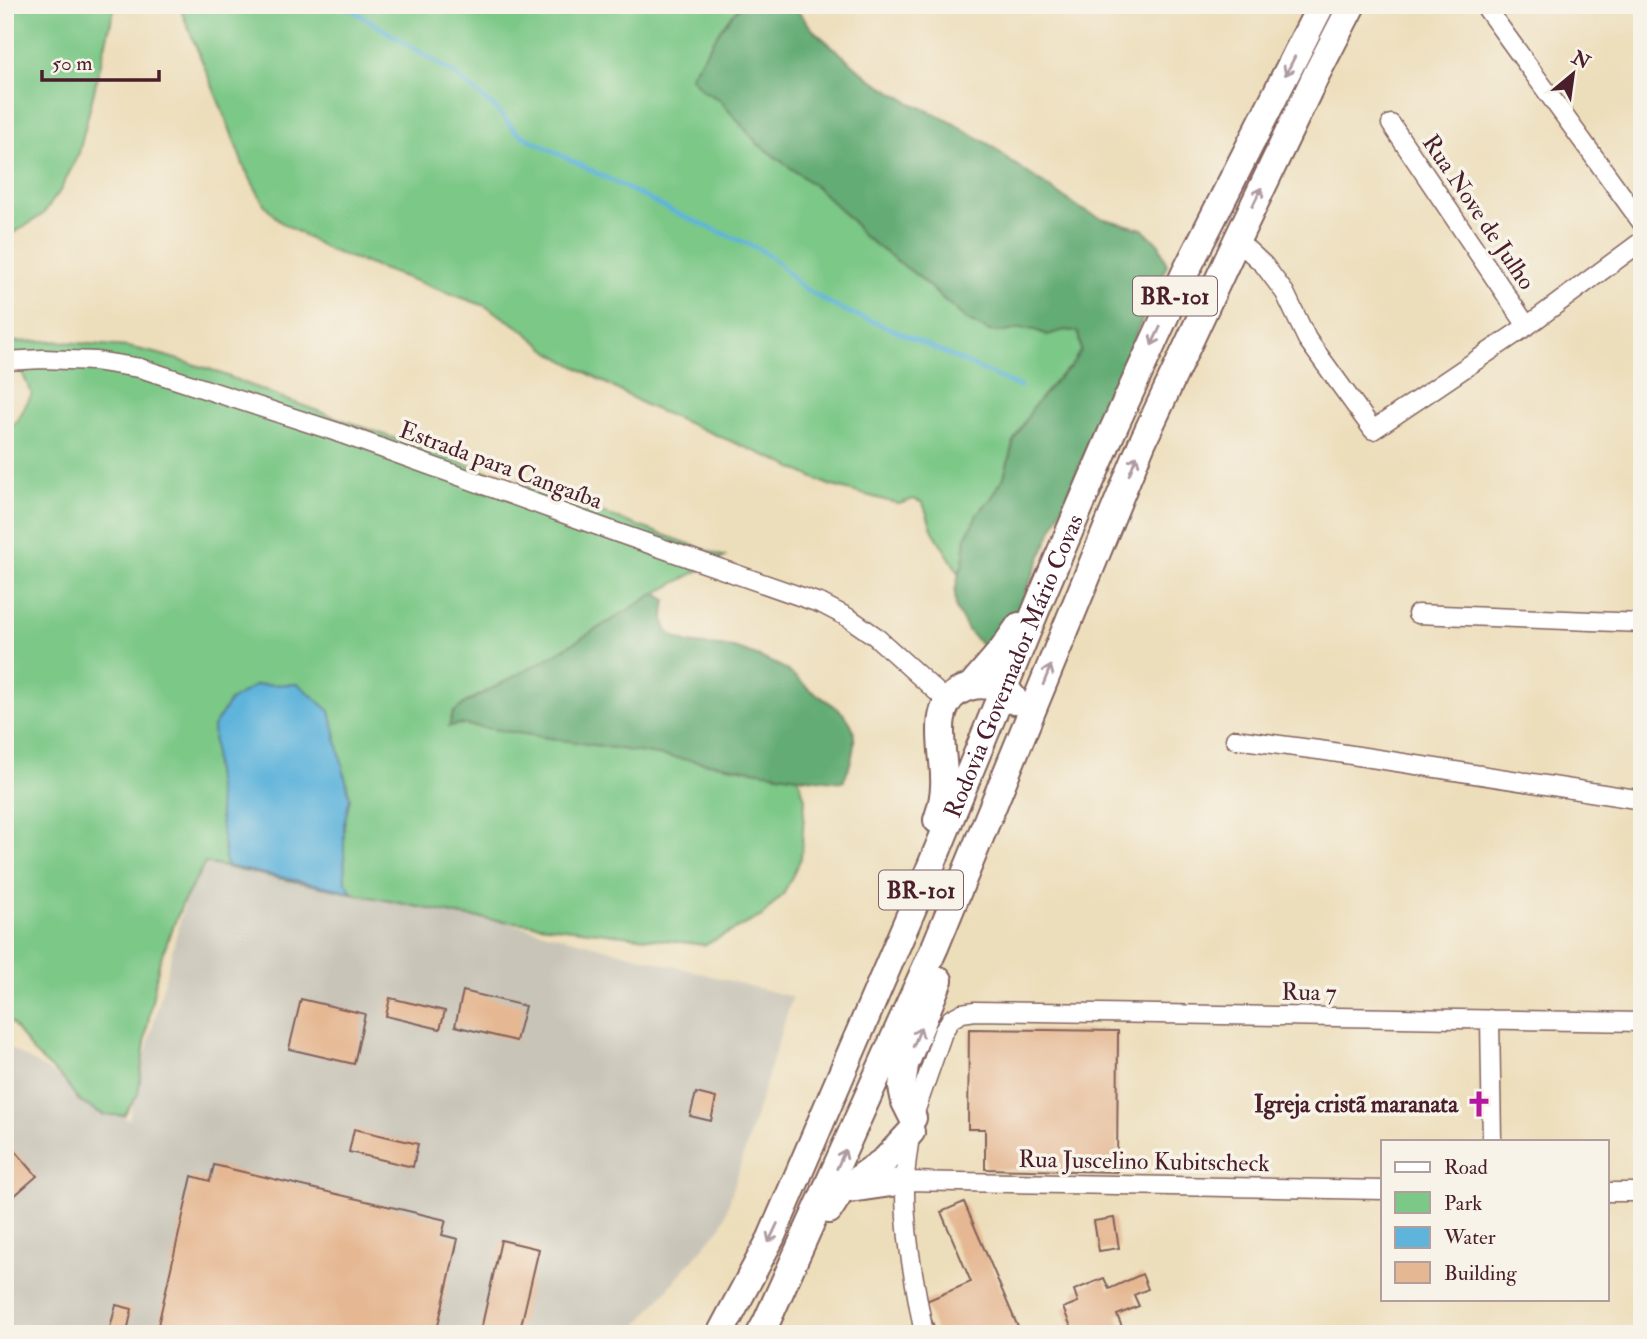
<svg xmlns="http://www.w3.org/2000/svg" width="1647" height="1339" viewBox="0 0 1647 1339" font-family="'IM FELL Double Pica',serif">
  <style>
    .industrial { fill: #c8c4b8 }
    .green { fill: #7bc887; stroke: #627459; stroke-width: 2; fill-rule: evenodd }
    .forest { fill: #64ac74; stroke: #576650; stroke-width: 2 }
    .water { fill: #5fb4db; stroke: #546a83; stroke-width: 2 }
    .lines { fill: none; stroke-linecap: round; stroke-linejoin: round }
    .stream { stroke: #5fb4db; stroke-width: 4.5 }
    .building { fill: #e5b792 }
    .minor-casing { stroke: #83625d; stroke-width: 21 }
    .highway-casing { stroke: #83625d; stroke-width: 30 }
    .minor { stroke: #fff; stroke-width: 18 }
    .highway { stroke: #fff; stroke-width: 26 }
    .oneway { stroke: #ae9aa0 }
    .labels { text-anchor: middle; stroke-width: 7; stroke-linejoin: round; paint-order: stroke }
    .shield { fill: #f7f3e8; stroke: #7e5f64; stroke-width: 2 }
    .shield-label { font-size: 23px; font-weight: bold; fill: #4a1f2b }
    .street-label { font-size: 24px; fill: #4a1f2b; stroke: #f7f3e8 }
    .poi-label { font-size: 24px; font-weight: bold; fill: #4a1f2b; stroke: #f7f3e8; text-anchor: end }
  </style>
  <rect width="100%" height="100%" fill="#f7f3e8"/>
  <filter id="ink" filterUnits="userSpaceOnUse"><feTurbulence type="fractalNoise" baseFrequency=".0143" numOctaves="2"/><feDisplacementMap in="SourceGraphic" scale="14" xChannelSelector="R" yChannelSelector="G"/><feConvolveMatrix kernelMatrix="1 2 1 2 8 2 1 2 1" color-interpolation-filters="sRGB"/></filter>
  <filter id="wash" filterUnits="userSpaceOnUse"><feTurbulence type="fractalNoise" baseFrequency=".00686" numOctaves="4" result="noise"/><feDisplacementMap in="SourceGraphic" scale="28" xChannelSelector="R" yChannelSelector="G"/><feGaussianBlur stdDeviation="1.57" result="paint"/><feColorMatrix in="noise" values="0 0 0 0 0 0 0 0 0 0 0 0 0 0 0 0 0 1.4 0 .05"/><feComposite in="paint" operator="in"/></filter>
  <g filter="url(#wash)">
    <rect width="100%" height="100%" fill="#eddebb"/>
    <path class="industrial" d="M200,842L792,997L722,1225L630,1334H5V1045L129,1120Z"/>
    <path class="green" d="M5,5H115L79,153L60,191L43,214L24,227L5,237Z
      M179,5H742C719,26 709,52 691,76L703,91L719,99L758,144L819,189L853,222L861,234L919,277L945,302L1006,332L1021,328L1036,330L1047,335L1065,330L1078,332L1081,350L1071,366L1056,380L1014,440L1004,477L991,499L978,513L966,537L963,564L959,573L933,531L923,503L914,499L899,504L829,485L776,460L647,406L551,353L522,329L485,306L329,250L279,221L264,204L244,167L226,119Z
      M50,341L128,347L159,354L212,370L290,401L725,557L656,593L547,659L465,703L449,726L460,724L798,777L805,799L801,858L784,893L762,916L705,945L463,916L205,863L183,902L159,963L147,1028L138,1094L124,1115H104L80,1102L63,1079L33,1052L12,1023L5,1020V433L17,421L32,394L17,362L5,354V350L12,342ZM230,701L350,798L344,824V852L345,880L351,892Z"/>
    <path class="forest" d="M742,5H793L813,30L868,77L911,103L942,117L992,146L1013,163L1083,210L1101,218L1142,229L1159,244L1167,265L1155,290L1005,640L990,648L983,646L969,632L956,609L955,592L959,573L963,564L966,537L978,513L991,499L1004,477L1014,440L1034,406L1056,380L1071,366L1081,350L1078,332L1065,330L1047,335L1036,330L1021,328L1006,332L989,331L967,320L919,277L861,234L853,222L819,189L758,144L719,99L703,91L690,76C708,52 719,26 742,5Z
      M656,593L666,600C664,612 661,628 672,635C693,650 718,642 740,650C750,653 777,664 785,669C794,675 802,683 810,690C825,700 842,708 851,724C859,740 850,767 843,782L798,777L460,724L449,726L453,713L465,703L547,659Z"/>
    <path class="water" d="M298,684L330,711L350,798L344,824V852L345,880L352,892L226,866L215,772L213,727L230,701L256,685Z"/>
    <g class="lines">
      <path class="stream" d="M344,5L452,72L497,110L516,132L525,137L674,212L759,249L776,261L802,287L838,308L887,327L1020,387"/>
    </g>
    <g id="blocks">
      <path class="building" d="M463,991L525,1006L516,1041L455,1026Z
        M390,998L445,1011L440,1029L386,1016Z
        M301,999L365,1014L354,1064L289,1049Z
        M969,1029L1118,1031L1117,1172L985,1169V1129H968Z
        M696,1093L716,1098L711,1121L690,1116Z
        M354,1129L418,1144L413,1167L349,1152Z
        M5,1139L37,1176L5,1204Z
        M214,1165L446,1220L442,1235L458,1239L436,1334H156L192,1176L210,1181Z
        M964,1202L1021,1334H937L924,1302L971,1282L941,1212Z
        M1114,1218L1119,1248L1099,1251L1094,1221Z
        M501,1240L539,1249L519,1334H480Z
        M1142,1274L1148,1289L1134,1295L1139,1306L1117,1315L1125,1334H1062L1072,1329L1063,1308L1078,1302L1074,1290L1104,1278L1109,1289Z
        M116,1305L132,1309L127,1332L110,1328Z"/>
    </g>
  </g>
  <g filter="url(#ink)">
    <use href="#blocks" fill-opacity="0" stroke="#83625d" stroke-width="2"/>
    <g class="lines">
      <g class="minor-casing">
        <path id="minor" d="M1484,5L1642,223
          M1391,124L1527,326
          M1237,240L1264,265L1285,293L1307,339L1373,430L1527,326L1642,241
          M5,361L43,359L95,361L140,368L334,431L618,533L822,604L849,618L875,636L947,701
          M1417,614L1642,623
          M1235,739L1326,751L1642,800
          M1490,1019L1492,1141
          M905,1181L1383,1190
          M1607,1192H1642
          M924,1334C915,1284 904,1234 905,1183C905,1162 910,1139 913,1118L943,1032L951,1019L962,1013L975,1011L1642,1022"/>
      </g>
      <g class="highway-casing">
        <g id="highway">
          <path d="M971,686L1003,649L1019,626"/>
          <path d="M937,820C942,806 945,792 944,777C944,751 931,708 958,692C968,686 978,684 989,686C1002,687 1009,690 1015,701"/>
          <path d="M913,1118L905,1102L902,1087L905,1065L939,980"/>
          <path d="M850,1189L905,1181"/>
          <path d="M829,1210L841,1191L885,1160L911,1132"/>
          <path id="s1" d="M720,1334L771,1238L928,873L1043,593L1111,434L1185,273L1321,5"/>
          <path d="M760,1334L766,1323L935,947L1142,443L1237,240L1317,73L1352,5"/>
        </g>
      </g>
      <use href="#minor" class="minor"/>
      <use href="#highway" class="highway"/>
    </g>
    <defs><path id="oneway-shaft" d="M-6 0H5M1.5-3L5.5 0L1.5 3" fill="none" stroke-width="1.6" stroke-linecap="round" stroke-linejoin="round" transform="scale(1.75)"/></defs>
    <g class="oneway">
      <use href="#oneway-shaft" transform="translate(1290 66) rotate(117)"/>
      <use href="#oneway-shaft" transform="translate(1257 197) rotate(-64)"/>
      <use href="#oneway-shaft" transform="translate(1156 336) rotate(115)"/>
      <use href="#oneway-shaft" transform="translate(1133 465) rotate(-68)"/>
      <use href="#oneway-shaft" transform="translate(1047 675) rotate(-68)"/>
      <use href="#oneway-shaft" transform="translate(917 1037) rotate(-68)"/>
      <use href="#oneway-shaft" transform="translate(841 1159) rotate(-66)"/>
      <use href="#oneway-shaft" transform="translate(773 1233) rotate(115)"/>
    </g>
  </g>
  <defs>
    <g id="church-bare" transform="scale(2.1)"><path d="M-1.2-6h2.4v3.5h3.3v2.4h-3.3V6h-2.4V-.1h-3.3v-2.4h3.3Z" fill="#b5179e" stroke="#f7f3e8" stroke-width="2.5" paint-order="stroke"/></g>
  </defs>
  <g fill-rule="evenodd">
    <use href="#church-bare" x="1479" y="1104"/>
  </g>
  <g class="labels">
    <g class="shield">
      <rect x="1133" y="276.5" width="84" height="39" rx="5"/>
      <rect x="879" y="870.5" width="84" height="39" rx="5"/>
    </g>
    <g class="shield-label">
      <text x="1175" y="304">BR-101</text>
      <text x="921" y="898">BR-101</text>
    </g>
    <g class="street-label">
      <text transform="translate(1479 212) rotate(56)" y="8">Rua Nove de Julho</text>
      <text transform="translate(501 465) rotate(20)" y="8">Estrada para Cangaíba</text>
      <text dy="8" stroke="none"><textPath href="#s1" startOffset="730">Rodovia Governador Mário Covas</textPath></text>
      <text transform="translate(1309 992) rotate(1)" y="8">Rua 7</text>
      <text transform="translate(1144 1161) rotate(1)" y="8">Rua Juscelino Kubitscheck</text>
    </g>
    <g class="poi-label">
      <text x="1458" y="1112">Igreja cristã maranata</text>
    </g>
  </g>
  <rect width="1647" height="1339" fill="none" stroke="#f7f3e8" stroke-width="28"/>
  <rect x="1381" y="1140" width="228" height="161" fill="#f7f3e8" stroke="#b29e9c" stroke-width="2"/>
  <rect x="1395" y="1162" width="35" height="10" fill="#ffffff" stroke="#b29e9c" stroke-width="2"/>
  <text x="1444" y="1174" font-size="21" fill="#4a1f2b">Road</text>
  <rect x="1395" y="1192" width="35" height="21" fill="#7bc887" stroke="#b29e9c" stroke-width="2"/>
  <text x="1444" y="1210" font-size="21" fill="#4a1f2b">Park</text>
  <rect x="1395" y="1227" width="35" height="21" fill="#5fb4db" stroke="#b29e9c" stroke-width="2"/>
  <text x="1444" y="1244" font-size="21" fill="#4a1f2b">Water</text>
  <rect x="1395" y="1262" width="35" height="21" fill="#e5b792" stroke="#b29e9c" stroke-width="2"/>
  <text x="1444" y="1280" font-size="21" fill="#4a1f2b">Building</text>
  <g transform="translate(1573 74) rotate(29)" stroke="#f7f3e8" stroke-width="5" paint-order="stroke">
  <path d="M0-5L12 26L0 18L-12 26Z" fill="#4a1f2b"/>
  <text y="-10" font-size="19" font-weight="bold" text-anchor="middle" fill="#4a1f2b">N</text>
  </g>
  <path d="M42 70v10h117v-10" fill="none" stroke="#4a1f2b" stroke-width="3.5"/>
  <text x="52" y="70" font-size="21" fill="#4a1f2b" stroke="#f7f3e8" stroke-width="5" paint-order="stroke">50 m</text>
</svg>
